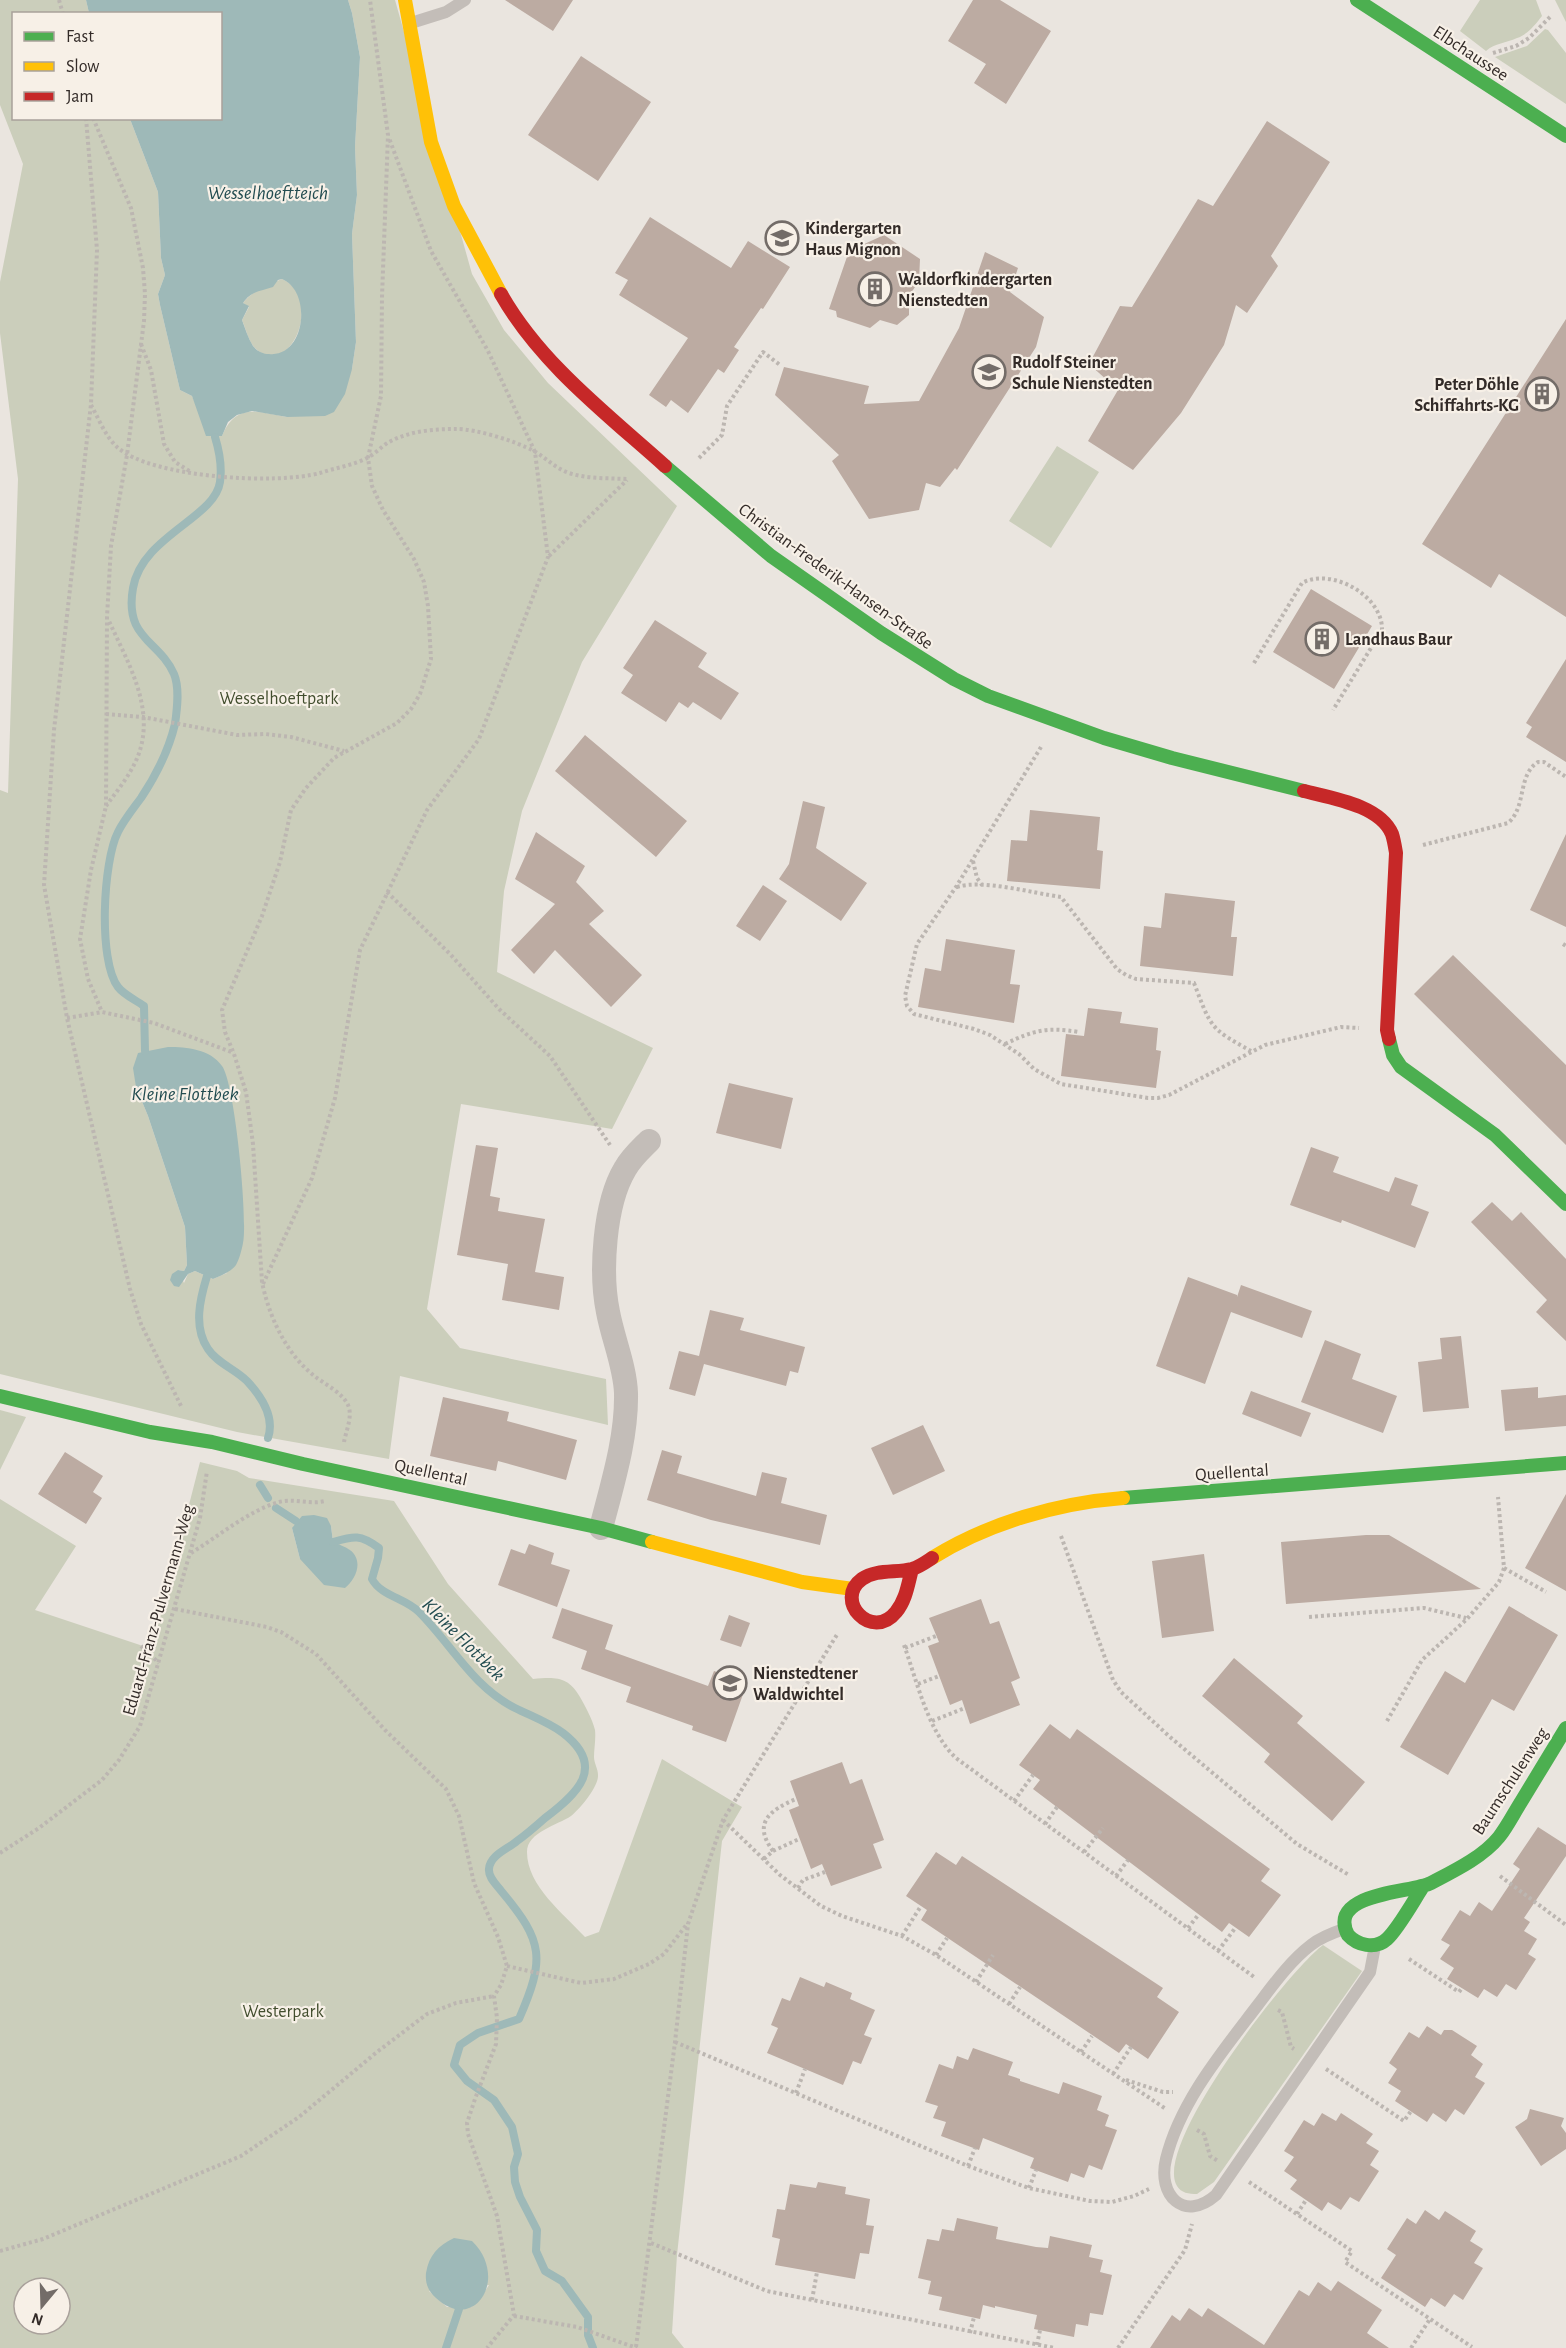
<svg xmlns="http://www.w3.org/2000/svg" width="1566" height="2348" viewBox="0 0 1566 2348" font-family="'Alegreya Sans',sans-serif">
  <style>
    .green { fill: #cbcebb; fill-rule: evenodd }
    .water { fill: #9eb9b8; fill-rule: evenodd }
    .lines { fill: none; stroke-linecap: round; stroke-linejoin: round }
    .stream { stroke: #9eb9b8; stroke-width: 8 }
    .building { fill: #bcaba2 }
    .path { stroke: #bcb6b1; stroke-width: 4; stroke-dasharray: 3 3; stroke-linecap: butt }
    .lane { stroke: #c3bdb8; stroke-width: 12 }
    .street { stroke: #c3bdb8; stroke-width: 24 }
    .fast { stroke: #4caf50; stroke-width: 14 }
    .slow { stroke: #ffc107; stroke-width: 14 }
    .jam { stroke: #c62828; stroke-width: 14 }
    .labels { text-anchor: middle; stroke-width: 4.5; stroke-linejoin: round; paint-order: stroke }
    .street-label { font-size: 18px; fill: #332b28; stroke: #f7f0e7 }
    .poi-label { font-size: 18px; font-weight: bold; fill: #332b28; stroke: #f7f0e7; text-anchor: start }
    .park-label { font-size: 18px; fill: #424e2e; stroke: #f7f0e7 }
    .water-label { font-size: 20px; font-style: italic; fill: #224c50; stroke: #f7f0e7 }
  </style>
  <rect width="100%" height="100%" fill="#eae5df"/>
  <path class="green" d="M0,0H86L89,13L14,14V118L130,119L158,192L161,258L165,275L158,294L160,305L180,390L192,396L198,409L222,436C236,402 258,412 287,417L352,369L356,342L352,234L357,195L355,147L360,57L352,13L348,0H395L472,274L504,330L548,383L677,506L582,662L522,811L504,891L497,972L653,1048L612,1129L461,1104L427,1309L460,1348L606,1379L608,1425L400,1376L389,1459L237,1432L0,1374V790L8,793L18,479L0,333V282L23,164L0,105ZM136,1087L227,1273L213,1279L195,1271L188,1274L184,1283L178,1270L184,1271L187,1265L185,1227L148,1116Z
    M1480,0H1536L1542,16C1535,25 1528,34 1517,38C1506,43 1495,43 1486,51L1460,31Z
    M1555,0H1566V22Z
    M1545,29L1548,30L1566,53V104L1495,57L1527,46Z
    M282,279C324,297 291,380 256,349C249,343 246,329 242,320L249,307L243,303C251,292 268,284 282,279Z
    M1057,446L1099,472L1051,548L1009,521Z
    M0,1410L26,1417L0,1470Z
    M200,1462L237,1471L249,1478L394,1501L448,1584L533,1679C555,1677 568,1676 580,1697C585,1706 592,1718 595,1730C596,1739 594,1749 594,1757C594,1763 598,1769 598,1775C599,1786 580,1809 571,1816C558,1825 527,1832 527,1852C527,1886 564,1914 585,1937L599,1932L662,1759L742,1807L722,1841L677,2255L672,2333L684,2348H0V1499L76,1546L35,1610L152,1649ZM331,1526L333,1542L351,1551L300,1559L292,1528ZM489,2285L480,2299L471,2307H447L429,2291ZM24,2288H60V2324H24Z
    M1323,1945L1362,1971L1214,2182L1197,2194C1189,2194 1181,2193 1177,2186C1152,2146 1288,1971 1323,1945Z"/>
  <path class="water" d="M86,0H348L352,13L360,57L355,147L357,195L352,234L356,342L352,369L345,394L334,412L325,416L287,417L252,411L237,415L228,422L222,436H206L192,396L180,390L160,305L158,294L165,275L161,258L158,192L130,119L220,118V14L89,13ZM282,279C313,292 305,358 269,354C263,354 257,351 253,346C248,338 245,328 242,320L249,306L243,303C251,291 261,291 273,287L278,280Z
    M168,1047C187,1047 210,1049 222,1066C235,1083 248,1220 243,1243C242,1249 239,1260 236,1265C231,1272 220,1276 213,1279L195,1271L188,1274L179,1287L174,1286L170,1280L172,1274L178,1270L184,1271L187,1265L185,1227L148,1116L136,1087L133,1068L138,1053Z
    M314,1515L327,1518L331,1526L333,1542C338,1544 346,1547 350,1550C364,1561 356,1579 345,1588L324,1585L300,1559L292,1528L302,1516Z
    M454,2238L472,2241C510,2278 474,2334 436,2298C428,2291 425,2283 426,2273C429,2255 438,2246 454,2238Z"/>
  <g class="lines">
    <path class="stream" d="M145,1051L144,1006C136,1000 124,995 118,987C98,961 103,861 118,832C124,820 133,809 141,798C155,777 169,749 175,724C177,710 180,688 174,674C159,640 124,639 133,588C142,536 215,518 220,482C222,468 219,450 215,437
      M207,1276C200,1299 193,1327 208,1349C217,1363 235,1369 247,1381C262,1397 275,1417 268,1438
      M260,1485L268,1498
      M276,1508L296,1521
      M333,1542C354,1536 360,1534 379,1548L378,1558L372,1579C381,1596 405,1598 419,1612C452,1645 472,1686 515,1708C531,1716 548,1722 563,1733C607,1767 577,1794 545,1818C536,1826 527,1834 517,1841C508,1849 490,1855 489,1869C488,1878 497,1885 502,1892C544,1942 545,1959 519,2019L478,2033L460,2045L454,2065L467,2081L494,2100L512,2127L518,2154L514,2167L515,2182L520,2197L537,2230L536,2251L545,2271L562,2281L588,2317V2335L593,2348
      M446,2348L459,2309"/>
  </g>
  <path class="building" d="M505,0H573L553,31Z
    M973,0H1000L1051,31L1006,104L974,83L986,64L948,41Z
    M581,56L651,102L598,181L528,135Z
    M1267,121L1330,162L1271,256L1278,266L1247,313L1236,305L1224,345L1181,413L1133,470L1088,441L1118,390L1089,364L1120,306L1132,307L1198,199L1213,206Z
    M650,217L731,268L748,241L790,267L763,309L761,308L734,347L739,350L724,373L718,369L688,413L671,400L666,407L649,395L688,338L619,295L628,280L615,273Z
    M884,235L920,259L919,281L909,296V315L897,325L880,320L870,328L837,317L836,311L829,309L849,251Z
    M985,252L1018,268L1010,292L1044,317L1036,347L957,470L955,468L940,487L926,483L919,510L869,519L832,461L839,455L775,395L784,367L869,386L864,404L919,401L959,328Z
    M1566,319V617L1499,574L1491,588L1422,544Z
    M1311,589L1372,626L1334,689L1273,652Z
    M655,620L707,653L698,667L739,693L721,720L693,702L688,708L679,702L666,722L621,693L633,675L623,668Z
    M1566,659V762L1526,737L1532,727L1526,723Z
    M585,735L687,821L656,857L555,771Z
    M803,801L825,807L816,848L867,883L841,921L779,879L789,864Z
    M1030,810L1100,817L1097,850L1103,851L1100,889L1007,881L1011,840L1027,841Z
    M536,832L585,866L576,882L604,911L589,924L642,975L611,1007L555,950L534,974L511,950L555,904L515,879Z
    M1566,834V927L1530,910Z
    M763,885L787,901L760,941L736,926Z
    M1165,893L1235,901L1231,937H1237L1233,976L1140,966L1144,926L1161,928Z
    M946,939L1015,950L1010,984L1020,985L1014,1023L918,1007L925,968L941,971Z
    M1453,955L1566,1065V1145L1414,994Z
    M1088,1008L1122,1012L1120,1023L1158,1028L1156,1050L1161,1051L1156,1088L1061,1076L1066,1034L1084,1036Z
    M729,1083L793,1098L781,1149L716,1133Z
    M476,1145L498,1148L490,1196L500,1198L498,1211L545,1219L535,1272L564,1277L559,1310L502,1300L508,1264L457,1255Z
    M1311,1147L1339,1157L1333,1172L1389,1192L1395,1177L1418,1185L1411,1205L1429,1212L1415,1248L1342,1220L1341,1223L1290,1205Z
    M1492,1202L1512,1221L1521,1212L1566,1259V1341L1536,1312L1547,1300L1471,1222Z
    M1188,1277L1237,1295V1297L1241,1285L1312,1311L1302,1338L1231,1312L1205,1384L1156,1366Z
    M710,1310L744,1318L740,1330L805,1347L798,1373L790,1371L786,1386L704,1364L695,1396L669,1389L679,1351L699,1356Z
    M1461,1336L1469,1408L1423,1412L1418,1362L1442,1359L1440,1338Z
    M1325,1340L1361,1354L1352,1379L1397,1396L1383,1433L1301,1402Z
    M1538,1387V1398L1566,1395V1426L1505,1431L1501,1390Z
    M1251,1391L1311,1413L1301,1437L1242,1414Z
    M443,1397L509,1412L507,1421L577,1440L566,1480L498,1461L496,1471L430,1456Z
    M923,1425L945,1471L893,1495L871,1448Z
    M662,1450L682,1456L677,1473L756,1496L762,1472L787,1478L781,1503L827,1515L820,1545L711,1520L647,1500Z
    M65,1452L103,1476L93,1492L102,1498L86,1524L38,1494Z
    M1566,1494V1591L1525,1568Z
    M1366,1535H1389L1481,1589L1286,1604L1281,1542Z
    M529,1544L554,1553L551,1564L570,1570L557,1607L498,1585L511,1549L525,1554Z
    M1204,1554L1214,1631L1162,1638L1152,1561Z
    M981,1599L990,1624L999,1621L1020,1678L1011,1682L1020,1705L970,1724L962,1700L950,1705L928,1646L939,1642L929,1618Z
    M1509,1606L1558,1635L1514,1711L1492,1699L1448,1775L1400,1747L1445,1671L1465,1683Z
    M562,1608L613,1625L605,1649L708,1686L714,1671L747,1683L726,1742L692,1730L693,1726L626,1702L631,1687L581,1669L587,1651L552,1638Z
    M729,1615L750,1623L741,1647L720,1640Z
    M1234,1658L1303,1716L1297,1723L1365,1782L1332,1821L1264,1762L1270,1754L1202,1696Z
    M1050,1724L1070,1739L1077,1729L1270,1869L1261,1881L1281,1895L1249,1937L1229,1923L1222,1932L1033,1789L1040,1780L1019,1765Z
    M842,1762L850,1784L862,1779L884,1840L873,1844L882,1868L831,1886L822,1864L811,1869L789,1810L799,1806L790,1781Z
    M1538,1827L1566,1845V1856L1524,1918L1530,1922L1524,1931L1537,1939L1528,1954L1536,1959L1516,1990L1506,1984L1497,1997L1484,1989L1478,1998L1447,1979L1454,1968L1440,1959L1450,1945L1441,1940L1460,1910L1470,1916L1479,1902L1492,1911L1520,1869L1513,1864Z
    M936,1852L956,1865L962,1856L1163,1988L1157,1997L1179,2012L1148,2059L1126,2044L1119,2053L921,1920L927,1910L906,1896Z
    M800,1977L824,1987L826,1982L852,1993L850,1999L875,2010L864,2035L872,2038L861,2064L853,2061L843,2085L767,2053L778,2028L771,2025L782,1998L790,2001Z
    M1427,2026L1441,2035L1444,2030H1452L1477,2046L1471,2055L1483,2064L1475,2077L1485,2083L1464,2115L1455,2109L1446,2122L1433,2113L1427,2122L1395,2101L1401,2091L1388,2083L1397,2069L1389,2063L1409,2032L1419,2038Z
    M973,2048L1013,2062L1008,2075L1020,2079V2081L1059,2094L1063,2082L1102,2096L1097,2110L1109,2115L1105,2126L1117,2130L1102,2170L1089,2165L1084,2178L1071,2173L1068,2182L1030,2168L1034,2158L983,2138L979,2150L941,2136L946,2122L933,2118L938,2106L925,2102L939,2064L953,2069L957,2056L968,2060Z
    M1530,2109L1564,2118L1561,2126L1566,2133V2149L1541,2166L1515,2127L1527,2119Z
    M1322,2113L1336,2121L1341,2113L1373,2134L1366,2143L1379,2151L1370,2165L1379,2171L1359,2202L1350,2197L1341,2210L1328,2202L1322,2211L1290,2189L1297,2180L1284,2171L1294,2157L1284,2151L1304,2120L1314,2126Z
    M818,2182L846,2187L845,2194L870,2199L866,2225L874,2226L869,2254L860,2253L855,2279L775,2265L780,2239L772,2237L777,2209L785,2210L790,2184L816,2188Z
    M1425,2210L1439,2220L1445,2211L1476,2231L1470,2241L1483,2249L1474,2263L1483,2268L1463,2300L1454,2294L1445,2307L1431,2298L1425,2307L1381,2278L1396,2255L1387,2249L1407,2218L1416,2224Z
    M957,2218L998,2227L996,2239L1036,2247L1048,2248L1050,2236L1092,2245L1089,2257L1103,2260L1100,2272L1112,2275L1103,2315L1090,2313L1088,2326L1076,2324L1074,2337L1034,2329L1037,2315L995,2306V2308L983,2305L980,2319L939,2310L942,2297L928,2294L931,2281L918,2278L927,2239L939,2241L942,2229L954,2231Z
    M1338,2281L1382,2310L1367,2333L1389,2348H1150L1172,2315L1180,2321L1189,2308L1202,2317L1208,2308L1264,2345L1299,2290L1309,2296L1318,2282L1331,2291Z"/>
  <g class="lines">
    <path class="path" d="M59,0L63,14
      M1493,53L1516,46L1529,38L1551,16
      M86,118L97,250L91,404L54,730L44,885L67,1018L130,1289L141,1324L182,1408
      M93,118L131,208L143,268L145,294L144,321L127,455L111,546L107,617L106,806L91,870L80,939L88,979L102,1012
      M141,344L151,370L164,444L175,462L191,472
      M91,405C99,419 105,436 117,447C151,478 277,485 320,473C335,468 354,465 367,458C375,454 382,446 389,442C409,431 434,429 456,429C477,429 515,441 534,451C546,458 555,468 569,473C587,479 608,478 627,479
      M699,458L722,435L727,406L763,352L780,365
      M549,556L627,480
      M1254,663L1302,583C1332,567 1383,596 1382,630L1333,710
      M106,714L143,717L237,735L265,734L291,737L344,751
      M1041,747L956,887L917,944L905,996L907,1006L914,1014L974,1029L990,1035L1019,1054L1034,1069L1061,1084L1148,1098H1158L1169,1095L1265,1045L1341,1027L1359,1028
      M106,806C117,791 131,774 138,756C156,709 128,663 109,621
      M1423,845L1508,823C1527,807 1517,775 1538,762H1544L1566,777
      M973,861L977,878L982,885
      M957,887C982,879 1033,893 1061,897L1117,969L1126,975L1136,979L1194,983C1211,1027 1209,1028 1251,1051
      M387,892L450,954L499,1009L550,1056L610,1145
      M1563,944L1566,946
      M67,1018L102,1012L154,1023L234,1053
      M1005,1044C1034,1030 1047,1027 1079,1032
      M263,1284L312,1178L335,1098L360,950L427,810L479,739L548,557L535,452L488,351L431,251L389,138
      M344,1442C346,1431 353,1416 348,1405C342,1392 324,1384 313,1375C285,1352 269,1316 262,1282L253,1144L246,1092L234,1054L225,1032L222,1010L262,916L280,862L291,810L306,788L334,758L397,723L411,709L420,694L431,659L428,606L424,582L414,559L383,510L372,486L368,458L381,396L382,297L388,135L370,0
      M1061,1536L1113,1680L1121,1692L1170,1737L1297,1844L1349,1875
      M191,1553C219,1536 248,1511 279,1502C294,1498 310,1505 325,1501
      M1504,1568L1546,1592
      M175,1609L267,1627L281,1632L316,1654L385,1730L446,1789L459,1816L474,1883L498,1937L507,1966L501,1985L494,1996L497,2018L496,2044L475,2099L467,2123L468,2134L497,2216L514,2315L487,2348
      M1309,1617L1424,1608L1466,1618
      M904,1645C917,1681 928,1732 956,1758L1254,1977
      M141,1646L159,1663
      M905,1648L936,1636
      M918,1684L939,1676
      M932,1721L965,1708
      M1387,1721L1422,1660L1467,1619L1499,1582L1504,1568L1498,1497
      M1014,1801L1033,1775
      M723,1820L780,1875L821,1906L842,1916L902,1936L936,1955L1166,2109
      M1045,1824L1057,1807
      M773,1851C752,1823 770,1810 796,1799
      M1084,1852L1103,1828
      M0,1853L39,1828L102,1780L119,1760L140,1726L200,1518L207,1471
      M764,1859L773,1851L799,1839
      M1116,1876L1128,1860
      M1500,1876L1566,1925
      M798,1888L803,1880L825,1872
      M1188,1928L1199,1914
      M902,1936L921,1906
      M1218,1951L1236,1927
      M936,1955L947,1938
      M1409,1959L1459,1992L1462,1988
      M507,1966L581,1983L614,1979L649,1964L664,1954L687,1924
      M976,1982L993,1955
      M1009,2004L1020,1987
      M1278,2010L1282,2012L1291,2047L1294,2049
      M675,2042L968,2166L1029,2188L1090,2201L1112,2202L1134,2196L1149,2189
      M1081,2052L1092,2036
      M1326,2069L1404,2121L1411,2111
      M1113,2074L1131,2047
      M1126,2080L1163,2092H1173
      M796,2093L805,2069
      M1197,2130L1204,2134L1210,2156L1218,2161
      M968,2166L975,2148
      M1249,2182L1352,2251L1345,2262L1472,2347
      M1029,2188L1036,2170
      M1297,2214L1306,2200
      M651,2243L767,2291L1055,2348
      M0,2251L43,2239L241,2156L299,2117L377,2052L427,2014L456,2003L494,1996
      M812,2300L817,2272
      M514,2316L577,2327L637,2348
      M970,2333L974,2317
      M1037,2345L1040,2330
      M636,2347L675,2042L688,1924L723,1820L838,1633
      M1118,2348L1185,2250L1192,2224
      M1411,2348L1430,2319"/>
    <path class="lane" d="M411,23L446,12L465,0
      M1344,1929C1332,1933 1321,1937 1311,1945C1290,1961 1273,1985 1257,2006C1222,2052 1180,2102 1166,2159C1157,2195 1184,2223 1216,2195L1370,1972L1375,1946"/>
    <path class="street" d="M601,1528C612,1485 627,1438 626,1393C625,1366 613,1339 608,1312C600,1273 604,1204 625,1169C631,1158 641,1149 649,1141"/>
    <path class="fast" d="M1357,0L1566,136
      M665,466L771,556L881,633L954,679L988,696L1104,738L1172,758L1304,791
      M1389,1039L1393,1055L1401,1067L1495,1135L1566,1204
      M0,1396L150,1432L212,1442L303,1464L601,1528L652,1542
      M1123,1498L1566,1463
      M1422,1888C1413,1902 1398,1929 1387,1939C1375,1950 1357,1945 1348,1935C1326,1892 1412,1893 1431,1883C1454,1871 1483,1857 1499,1837C1507,1827 1514,1813 1521,1802C1536,1777 1551,1753 1566,1728"/>
    <path class="slow" d="M405,0L431,142L454,206L501,294
      M652,1542L802,1582L853,1589
      M932,1558C988,1523 1058,1503 1123,1498"/>
    <path class="jam" d="M501,294C540,363 607,414 665,466
      M1304,791C1331,798 1380,805 1392,834C1394,840 1395,847 1396,853L1387,1030L1389,1039
      M912,1569C908,1584 906,1600 896,1612C872,1642 833,1600 862,1579C876,1569 896,1573 912,1569C919,1567 926,1562 932,1558"/>
  </g>
  <defs>
    <g id="school-ring" transform="scale(1.725)"><circle r="9.5" fill="#f7f0e7" stroke="#736c68" stroke-width="1.5"/><path d="M0-5L7-2L0 1L-7-2ZM-4 1L0 2.5L4 1V4Q0 6-4 4Z" fill="#736c68"/></g>
    <g id="building-ring" transform="scale(1.725)"><circle r="9.5" fill="#f7f0e7" stroke="#736c68" stroke-width="1.5"/><path d="M-4-6H4V6H1V3H-1V6H-4ZM-2.5-4.3h1.7v1.8h-1.7ZM.8-4.3h1.7v1.8H.8ZM-2.5-1h1.7V.8h-1.7ZM.8-1h1.7V.8H.8Z" fill="#736c68"/></g>
  </defs>
  <g fill-rule="evenodd">
    <use href="#school-ring" x="782" y="238"/>
    <use href="#building-ring" x="875" y="289"/>
    <use href="#school-ring" x="989" y="372"/>
    <use href="#building-ring" x="1542" y="394"/>
    <use href="#building-ring" x="1322" y="639"/>
    <use href="#school-ring" x="730" y="1683"/>
  </g>
  <g class="labels">
    <g class="street-label">
      <text transform="translate(1471 53) rotate(33)" y="6">Elbchaussee</text>
      <text transform="translate(836 576) rotate(36)" y="6">Christian-Frederik-Hansen-Straße</text>
      <text transform="translate(431 1472) rotate(12)" y="6">Quellental</text>
      <text transform="translate(1232 1472) rotate(-4)" y="6">Quellental</text>
      <text transform="translate(158 1610) rotate(-74)" y="6">Eduard-Franz-Pulvermann-Weg</text>
      <text transform="translate(1510 1781) rotate(-57)" y="6">Baumschulenweg</text>
    </g>
    <g class="poi-label">
      <text x="805" y="234">Kindergarten<tspan x="805" dy="21">Haus Mignon</tspan></text>
      <text x="898" y="285">Waldorfkindergarten<tspan x="898" dy="21">Nienstedten</tspan></text>
      <text x="1012" y="368">Rudolf Steiner<tspan x="1012" dy="21">Schule Nienstedten</tspan></text>
      <text x="1519" y="390" text-anchor="end">Peter Döhle<tspan x="1519" dy="21">Schiffahrts-KG</tspan></text>
      <text x="1345" y="645">Landhaus Baur</text>
      <text x="753" y="1679">Nienstedtener<tspan x="753" dy="21">Waldwichtel</tspan></text>
    </g>
    <g class="park-label">
      <text x="279" y="704">Wesselhoeftpark</text>
      <text x="283" y="2017">Westerpark</text>
    </g>
    <g class="water-label">
      <text x="268" y="199">Wesselhoeftteich</text>
      <text x="185" y="1100">Kleine Flottbek</text>
      <text transform="translate(464 1639) rotate(45)" y="7">Kleine Flottbek</text>
    </g>
  </g>
  <rect x="12" y="12" width="210" height="108" fill="#f7f0e7" stroke="#a9a19b" stroke-width="1.5"/>
  <rect x="24" y="32" width="30" height="9" fill="#4caf50" stroke="#a9a19b" stroke-width="1.5"/>
  <text x="66" y="42" font-size="18" fill="#332b28">Fast</text>
  <rect x="24" y="62" width="30" height="9" fill="#ffc107" stroke="#a9a19b" stroke-width="1.5"/>
  <text x="66" y="72" font-size="18" fill="#332b28">Slow</text>
  <rect x="24" y="92" width="30" height="9" fill="#c62828" stroke="#a9a19b" stroke-width="1.5"/>
  <text x="66" y="102" font-size="18" fill="#332b28">Jam</text>
  <g transform="translate(42 2306) rotate(199)"><circle r="28" fill="#f7f0e7" stroke="#a9a19b" stroke-width="1.5"/>
  <path d="M0-4.5L10 22L0 15L-10 22Z" fill="#736c68"/>
  <text y="-9" font-size="16" font-weight="bold" text-anchor="middle" fill="#332b28">N</text>
  </g>
</svg>
